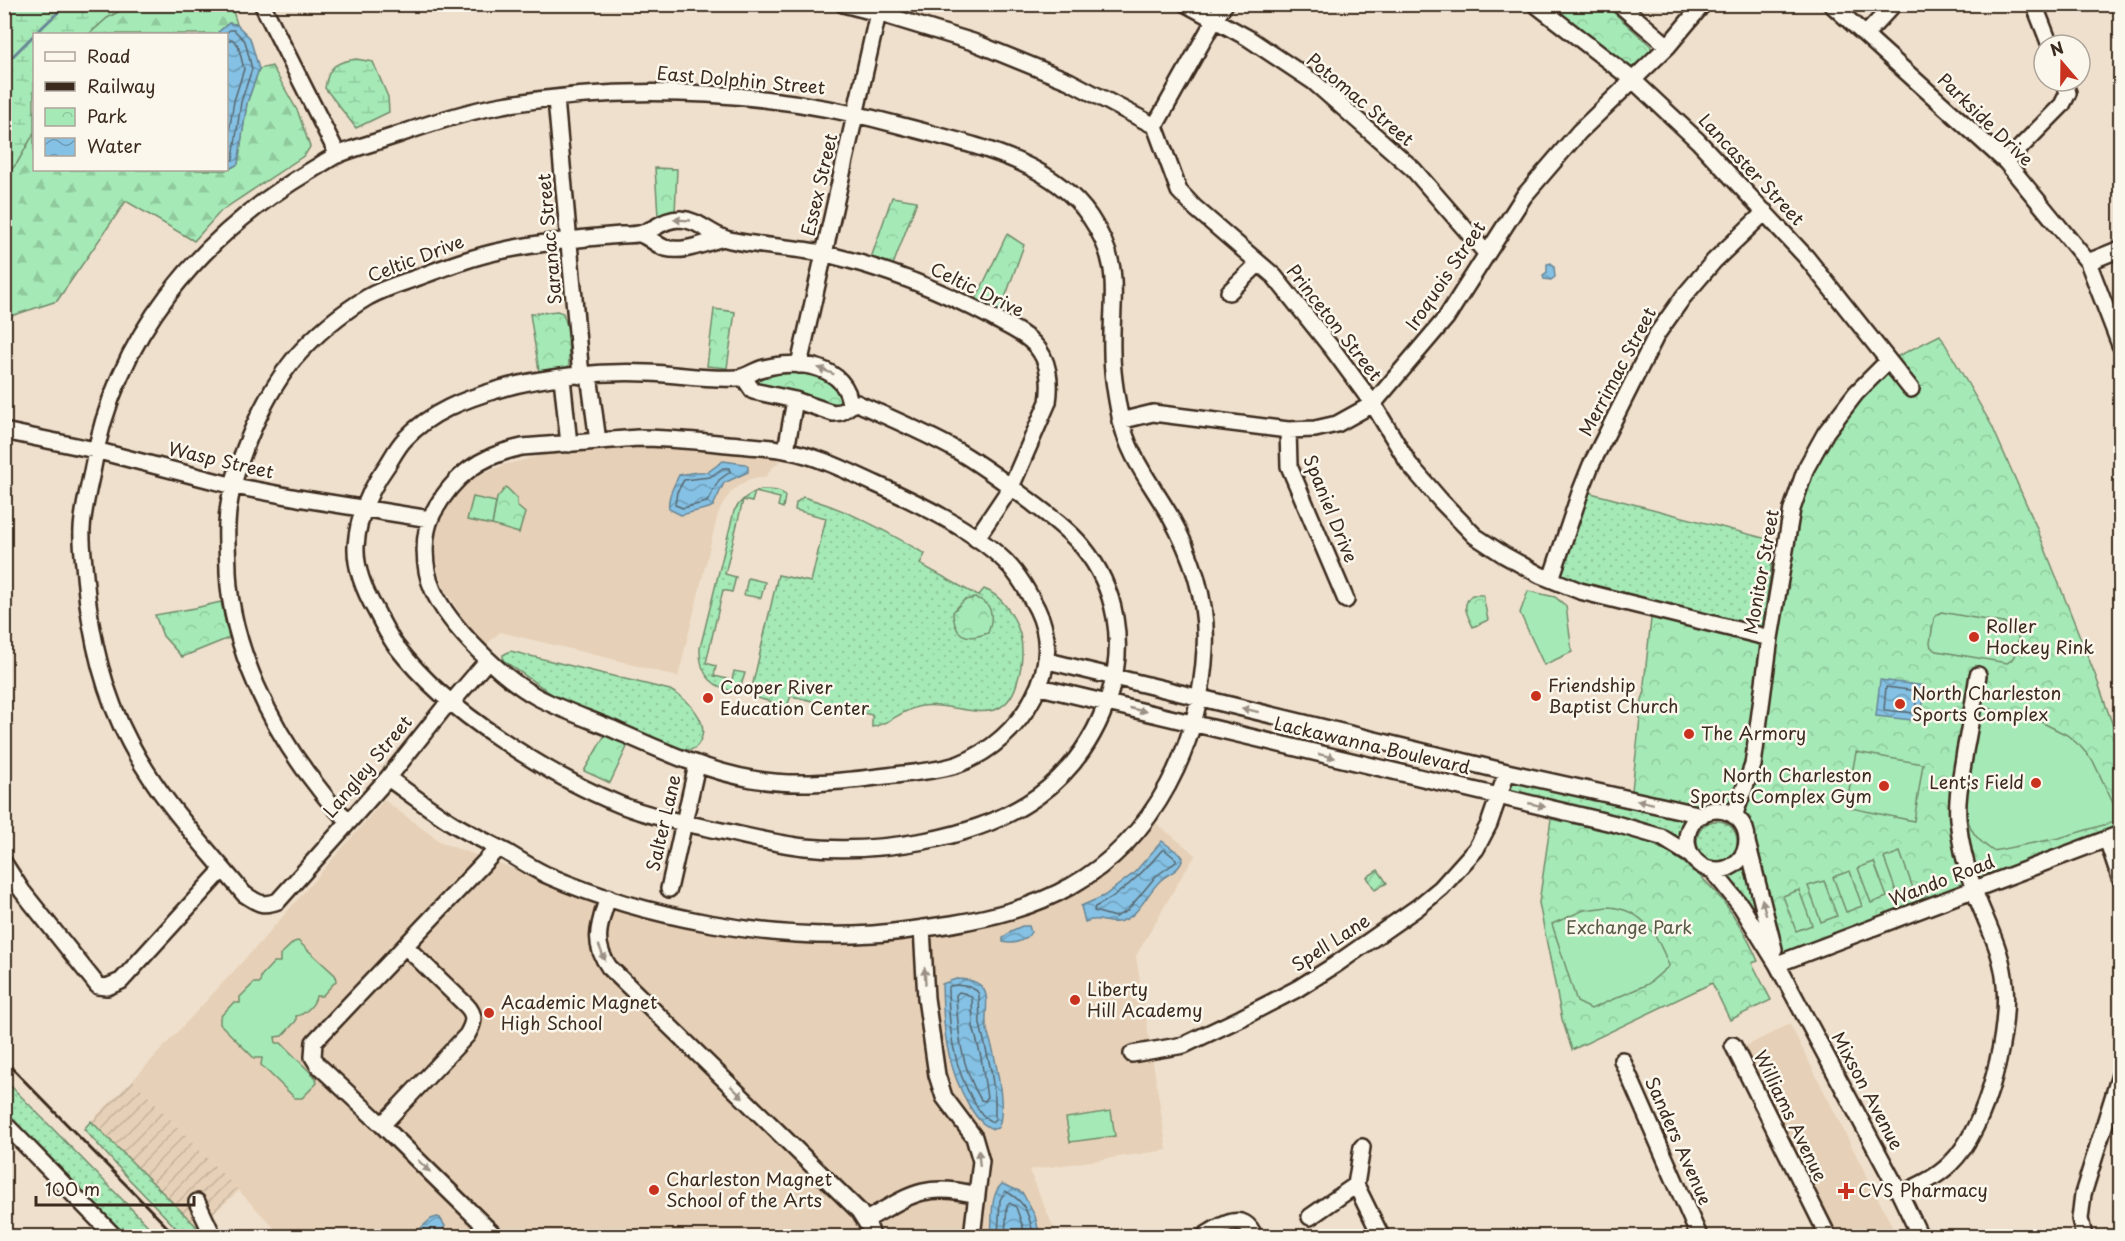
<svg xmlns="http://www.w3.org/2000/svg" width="2125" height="1241" viewBox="0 0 2125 1241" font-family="'Playpen Sans',sans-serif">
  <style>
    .built { fill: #e6d0b7 }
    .industrial { fill: url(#industrial-furrows) }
    .grass { fill: url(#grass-dots); stroke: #708a6a; stroke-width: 1.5 }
    .forest { fill: url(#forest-firs); stroke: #708a6a; stroke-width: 1.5 }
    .wetland { fill: url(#wetland-marsh); stroke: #708a6a; stroke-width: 1.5 }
    .park { fill: url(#park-crowns); stroke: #708a6a; stroke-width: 1.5 }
    .garden { fill: url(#garden-furrows); stroke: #708a6a; stroke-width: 1.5 }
    .pitch { fill: #a5eab6; stroke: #708a6a; stroke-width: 1.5 }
    .water { fill: url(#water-waves); stroke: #678595; stroke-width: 1.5 }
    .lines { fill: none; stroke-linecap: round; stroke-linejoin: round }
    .shore { stroke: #58666d; stroke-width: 1.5 }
    .stream { stroke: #678595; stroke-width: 3 }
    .minor-casing { stroke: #3b2a1e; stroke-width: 20 }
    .minor { stroke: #fbf7ec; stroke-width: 15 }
    .rail { stroke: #3b2a1e; stroke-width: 3 }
    .oneway { fill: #9b9085 }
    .poi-dot { fill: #c8321e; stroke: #fbf7ec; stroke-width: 2 }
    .labels { text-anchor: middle; stroke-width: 5; stroke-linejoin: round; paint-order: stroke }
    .street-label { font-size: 18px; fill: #3b2a1e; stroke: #fbf7ec }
    .poi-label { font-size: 18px; fill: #3b2a1e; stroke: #fbf7ec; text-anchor: start }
    .park-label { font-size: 18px; fill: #565a44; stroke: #fbf7ec }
  </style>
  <defs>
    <pattern id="industrial-furrows" width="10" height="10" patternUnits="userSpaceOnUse" patternTransform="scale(1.5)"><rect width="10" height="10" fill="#e6d0b7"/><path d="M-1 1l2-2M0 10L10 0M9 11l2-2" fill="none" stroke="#c6b39d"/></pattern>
    <pattern id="grass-dots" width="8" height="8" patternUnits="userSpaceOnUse" patternTransform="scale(1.5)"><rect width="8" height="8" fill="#a5eab6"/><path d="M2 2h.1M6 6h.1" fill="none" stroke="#8fc99c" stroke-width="1.8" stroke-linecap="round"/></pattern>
    <pattern id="forest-firs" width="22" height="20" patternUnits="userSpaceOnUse" patternTransform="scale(1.5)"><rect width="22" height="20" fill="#a5eab6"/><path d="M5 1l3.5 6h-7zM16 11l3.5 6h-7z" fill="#8fc99c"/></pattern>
    <pattern id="wetland-marsh" width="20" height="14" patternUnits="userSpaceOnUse" patternTransform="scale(1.5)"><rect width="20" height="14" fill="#a5eab6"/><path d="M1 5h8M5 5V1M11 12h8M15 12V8" fill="none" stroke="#8fc99c"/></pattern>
    <pattern id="park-crowns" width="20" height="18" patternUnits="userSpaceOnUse" patternTransform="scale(1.5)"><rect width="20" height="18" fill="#a5eab6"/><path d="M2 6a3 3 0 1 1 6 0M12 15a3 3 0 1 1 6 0" fill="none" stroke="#8fc99c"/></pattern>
    <pattern id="garden-furrows" width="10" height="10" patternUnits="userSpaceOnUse" patternTransform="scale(1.5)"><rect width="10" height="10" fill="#a5eab6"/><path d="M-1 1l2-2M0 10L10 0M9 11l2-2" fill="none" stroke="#8fc99c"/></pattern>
    <pattern id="water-waves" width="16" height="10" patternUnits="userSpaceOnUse" patternTransform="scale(1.5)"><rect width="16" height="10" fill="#84c1e4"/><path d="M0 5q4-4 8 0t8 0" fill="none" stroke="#6d9db8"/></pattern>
  </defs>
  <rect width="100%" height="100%" fill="#efe0cd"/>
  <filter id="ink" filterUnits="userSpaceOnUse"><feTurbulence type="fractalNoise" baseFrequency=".0167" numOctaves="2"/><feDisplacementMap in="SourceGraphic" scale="12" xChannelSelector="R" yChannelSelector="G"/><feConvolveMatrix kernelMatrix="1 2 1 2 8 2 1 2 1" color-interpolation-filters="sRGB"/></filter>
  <g filter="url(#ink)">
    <path class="built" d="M638,438L782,449L779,462L770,470L767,476L750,479L741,484L731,492L723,503L718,514L678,677L612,659L500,632L486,645L467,625L443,586L438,570L435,543L442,512L453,497L467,482L480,474L504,465L559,451Z
      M384,800L442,843L504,865L605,907L688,927L761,938L802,940L1034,909L1152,820L1196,855L1183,874L1136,956L1167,1150L1029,1170L1057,1236H282L133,1080L257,946Z
      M1790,1024L1897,1236H1828L1736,1051Z"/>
    <path class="industrial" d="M133,1080L239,1191L197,1227L91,1121Z"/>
    <path class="grass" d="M761,490C770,490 780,489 785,496L783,508L778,506L780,498L755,492L752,502L743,500L725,574L736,577L732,592L723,590L706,663L716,666L714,676L732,680L734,671L745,673L739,692C713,689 699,676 700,648L734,511C741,500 748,494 761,490Z
      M1587,492L1775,541L1763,626L1759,629L1568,581L1560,575Z
      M803,497C847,509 886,531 925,554L920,564L978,596L984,589C1002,595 1015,617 1020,634C1024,651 1022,667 1017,683C1002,733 958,701 922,706C904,708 890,724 872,727V715L791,696L787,706L750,696L778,575L811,582L826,518L795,510L796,503Z
      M748,578L765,582L761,598L744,595Z
      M510,651L670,690C688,700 712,722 699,743C694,752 687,750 678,749L591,714L556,697L503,660V655Z
      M1520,782L1688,819L1682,837L1679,839L1657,828L1513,793L1509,790L1512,783Z
      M1697 841a20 20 0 1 1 40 0a20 20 0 1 1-40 0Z
      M1743,865L1757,909V912L1754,914L1726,878L1725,874Z
      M4,1079L158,1236H122L5,1116Z
      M91,1121L206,1236H184L129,1179L84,1129Z"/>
    <path class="forest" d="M130,5H231L237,24L229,23L216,34H89L107,18Z
      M272,66L298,112L310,147L305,155L221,211L194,241L126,201L57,301L5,318L4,177L17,163L34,133V170H226L227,167L229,169L238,164L247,103L259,69Z"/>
    <path class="wetland" d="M5,4L130,5L107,18L89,34H34V133L17,163L5,177Z
      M356,59L373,62L388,97L389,112L356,128L325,88C328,66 336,62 356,59Z"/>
    <path class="park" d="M1542,5H1605L1651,46V53L1640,65L1630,71Z
      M655,168L677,169L675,213L658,216Z
      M892,197L917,201L893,265L871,258Z
      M1007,234L1024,245L1000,312L976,299Z
      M714,309L735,312L727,368L707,366Z
      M557,311L563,313L568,329L569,364L568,367L539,371L530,314Z
      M1940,335L1992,426L2036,526L2096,677L2120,746V834L1777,964L1745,830C1736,813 1720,807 1702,815L1631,799L1642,700L1645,691L1644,684L1652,610L1770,637L1806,468L1888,361Z
      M785,368L830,377L846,401L837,409L755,385L759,376Z
      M506,487L517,498V506L525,513L519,533L492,525L497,498Z
      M1472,595H1483L1488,620L1473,627C1468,616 1460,605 1472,595Z
      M975,598C993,602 994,617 988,633C967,641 954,637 953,612L964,600Z
      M221,602L229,638L182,657L163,636L155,615L195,608Z
      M605,735L628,745L610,783L584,771Z
      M1551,819C1586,827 1626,830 1658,847C1706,871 1737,913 1758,961L1752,963L1771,1000L1730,1020L1712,983L1572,1050L1562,1019L1539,903Z"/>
    <path class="garden" d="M1378,870L1387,883L1375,890L1367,877Z"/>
    <path class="pitch" d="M473,497L496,502L492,525L467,520Z
      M1528,591L1555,597L1566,606L1572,652L1544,665L1520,613Z
      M1941,612L2014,625L2019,631C2017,643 2018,658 2007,663L1937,651L1931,647L1930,643L1934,618Z
      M1980,707L2031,717L2067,735L2080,746L2093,761L2114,805V822L2059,838L1993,851C1983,844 1973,836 1969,823C1961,800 1976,735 1980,707Z
      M1856,752L1923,764L1914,821L1846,807Z
      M1900,852L1913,888L1897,894L1884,858Z
      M1874,862L1887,897L1871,903L1858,868Z
      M1850,871L1862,906L1846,912L1833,877Z
      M1824,881L1837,916L1821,922L1808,886Z
      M1799,890L1812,925L1796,931L1783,896Z
      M1608,907C1644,909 1658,936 1669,966L1648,984L1591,1009L1577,1002L1552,924L1584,910Z
      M298,941L335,975L336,981L322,996H316C315,1005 304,1015 296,1016V1021L282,1036L275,1037L276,1043H281L316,1078L317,1083L302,1098H295L261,1065L262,1058H254L220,1024V1017L233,1003H240V997L254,983H260L261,976L274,962H280V955L294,942Z
      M1111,1111L1115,1136L1070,1142L1066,1118Z"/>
    <path class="water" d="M229,23L237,25L250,38L259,69L247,103L238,164L229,169L226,167V34H216Z
      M1551,263L1554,267L1555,277L1551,280L1544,279L1543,275L1547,272V264Z
      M723,461L745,464L748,467V472L724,483L713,506L709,508L681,515L669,509C667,497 674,486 679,475L697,472H708Z
      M1880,680L1925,686L1921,721L1876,716Z
      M1162,841L1181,855L1183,858C1180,871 1170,872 1161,880C1146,893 1139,919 1117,922C1105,924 1099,916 1085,922L1081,906L1104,896L1134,873Z
      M1022,926H1029L1031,932C1026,941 1013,945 1003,942V938L1011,931Z
      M956,979C965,979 976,980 982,987C990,996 985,1012 986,1023C987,1034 992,1044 994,1055C998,1073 1006,1111 998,1128L993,1129C982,1125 976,1117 970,1107C946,1067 943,1029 942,984Z
      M1002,1184L1022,1192L1035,1216L1040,1236H991C993,1221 989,1195 1002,1184Z
      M437,1217L440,1218L445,1226L439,1236H412L431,1219Z"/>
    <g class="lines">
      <path class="shore" d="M224,34L230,30H234L245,41L252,69L241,102L233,159L226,163
        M226,43L232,39L238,45L244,69L234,101L226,150
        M723,468H729L730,472L719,480L707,502L683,508L675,505L677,492L684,480L710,477Z
        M1886,687L1917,691L1915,713L1884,710Z
        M1162,850H1165L1176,859V862L1156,876L1127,911L1115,917L1094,911L1095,907C1122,894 1143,873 1162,850Z
        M957,985L970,987L977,991L979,995L980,1024L991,1070L995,1098V1119L992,1122C983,1118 979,1110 974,1102C953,1067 949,1029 948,989L950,986Z
        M959,992L967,994L972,998L973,1026L981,1057L987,1098L985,1101L981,1100C961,1067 958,1033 956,995Z
        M998,1236L1000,1200L1005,1191C1027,1202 1028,1214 1034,1236
        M1005,1236L1007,1206L1010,1203L1016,1207L1026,1236"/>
      <path class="stream" d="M35,34L67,4
        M4,65L34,35"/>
      <g class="minor-casing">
        <path id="minor" d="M262,4L338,155
          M843,4L878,13L882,6
          M1186,4L1248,38L1314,82L1413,169L1486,253
          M1535,4L1633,80L1698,141L1806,257L1911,389
          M1619,4L1668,46
          M1831,4L2006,162L2088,262L2120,345
          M2034,4L2050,45
          M1866,34L1894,4
          M556,99L581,376
          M1155,126L1215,19L1225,4
          M2006,162L2062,105L2068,93L2064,81
          M640,234C649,237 658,246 665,248C685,253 704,243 723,238
          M2088,262L2120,249
          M1229,292L1259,263
          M799,365L878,13L973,42L1069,81L1155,126L1179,191L1194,207L1274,276L1334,351L1373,404L1409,464L1441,501L1475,536L1504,555L1540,575L1580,591L1770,638
          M589,375L598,441
          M562,378L569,444
          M744,378L753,391L795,400L833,413L841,412L850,406C848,365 797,359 764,368C754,370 748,377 737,378C708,380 677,374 648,373C602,371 545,376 500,389C465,399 430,412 405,439C398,446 393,456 388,464C370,489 358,515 356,546C355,569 365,592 376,611C382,623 388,635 396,646C424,682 461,713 499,738C537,764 579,788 621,805C652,817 685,823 717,830C746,836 776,844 805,847C844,851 886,848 924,841C1012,825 1080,784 1109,696C1126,645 1117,588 1082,546C1068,529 1048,515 1030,501C1006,483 982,465 956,450C924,432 890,418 857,403L851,402
          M1120,421L1153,413L1288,430L1315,429L1337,424L1373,404L1446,318L1524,196L1579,132L1668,46L1703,4
          M1288,430L1289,466L1346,600
          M4,431L95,450L234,486L298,498L430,519
          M638,438C672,438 705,442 739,445C755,447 773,447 789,451C820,457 847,471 876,484C918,503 972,529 1005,561C1019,575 1028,592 1037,609C1052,640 1049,669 1033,698C1018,727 991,752 959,764C942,770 921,772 903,774C854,780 802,788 752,779C702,770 656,748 610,728C586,718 560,709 537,697C502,678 449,626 433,590C423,568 422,534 433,513C454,475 480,456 522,447Z
          M786,450L795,400
          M1551,579L1581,490L1591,465L1657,334L1684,296L1714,261L1765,212
          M1048,661L1507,772L1702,815
          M1040,687L1616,824L1661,837L1690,855
          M388,778C409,793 430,809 452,823C470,834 489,843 508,853C521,861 535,870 549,876C643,917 771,941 873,934C899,932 926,928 952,924C993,917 1034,907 1071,886C1156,838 1200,744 1205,649C1208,602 1192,555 1169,514C1149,480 1128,456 1120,416C1116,396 1112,374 1112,353C1110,298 1125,269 1090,217C1051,160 972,145 910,128C779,91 637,82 503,105C467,111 431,123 397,135C377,142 356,147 337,155C327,160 319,166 310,171C254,204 207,244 168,295C130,345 103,405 93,467C89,487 83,509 82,529C81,544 84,561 85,576C90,635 102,691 130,743C160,800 203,844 244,894C258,903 262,907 278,901L388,778L443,709L452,702L488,660
          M1687 840a30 30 0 1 1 60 0a30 30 0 1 1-60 0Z
          M1734,816L1753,765L1770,638L1792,509L1806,468L1826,432L1856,393L1888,361
          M350,821C336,811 327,799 317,786C271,729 231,646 228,572C228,556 226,540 227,524C229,474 262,398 294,359C314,336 341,313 368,297C384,288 402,283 419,277C448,266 475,256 505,250C543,242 583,238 621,235C628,235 636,235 642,233C656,229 664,219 680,219C700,220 711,236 730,240C762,247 794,247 826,254C884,268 941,290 993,318C1007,326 1023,332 1034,344C1049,359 1051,382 1048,402L1011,487L976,539
          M2107,839L2120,878
          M1747,842L1774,949
          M4,863L22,891L98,986L107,987L121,981L223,869
          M1712,870L1741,906L1777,964L1900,1194L1920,1236
          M669,889L697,765
          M608,897C600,923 591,942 609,967L859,1211L869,1227L872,1236
          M922,928L926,998L937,1075L944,1097L974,1137L981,1161L972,1236
          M405,946L466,1005C476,1015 474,1023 467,1035L382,1125L318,1065L313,1057L314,1042L498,848
          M1777,964L2120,834
          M1733,1045L1828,1236
          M1132,1054L1184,1045L1241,1018L1297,989L1335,965L1418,907L1441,888L1476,849L1489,824L1507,772
          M1622,1060L1699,1236
          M4,1123L114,1236
          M382,1125L495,1236
          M1356,1185L1381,1236
          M1900,1194C1918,1186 1936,1178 1950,1164C1988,1128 2012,1027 2004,976C2000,946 1984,918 1974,890C1966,867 1960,844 1958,819C1956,797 1962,773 1965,751C1970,726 1974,700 1978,675
          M197,1202L213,1236
          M1310,1217L1356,1185L1362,1147
          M866,1220C910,1195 925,1182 977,1195
          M1204,1236C1220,1226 1244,1209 1254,1236
          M2084,1236L2080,1219L2083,1194L2120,1075"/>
      </g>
      <use href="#minor" class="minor"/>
      <path class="rail" d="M4,1060L176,1236"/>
    </g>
    <defs><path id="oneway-solid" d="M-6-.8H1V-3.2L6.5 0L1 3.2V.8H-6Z" transform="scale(1.5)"/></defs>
    <g class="oneway">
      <use href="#oneway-solid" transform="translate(682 220) rotate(-177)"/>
      <use href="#oneway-solid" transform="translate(826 371) rotate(-158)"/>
      <use href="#oneway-solid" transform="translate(1138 710) rotate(13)"/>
      <use href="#oneway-solid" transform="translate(1250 710) rotate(-166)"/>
      <use href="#oneway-solid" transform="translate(1327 756) rotate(13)"/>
      <use href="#oneway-solid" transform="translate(1645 802) rotate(-168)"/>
      <use href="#oneway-solid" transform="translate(1537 805) rotate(13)"/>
      <use href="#oneway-solid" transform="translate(1764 907) rotate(-104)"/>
      <use href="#oneway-solid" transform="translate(602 953) rotate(68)"/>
      <use href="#oneway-solid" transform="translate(925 976) rotate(-94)"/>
      <use href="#oneway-solid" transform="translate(737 1092) rotate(44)"/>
      <use href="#oneway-solid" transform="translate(979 1158) rotate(-96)"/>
      <use href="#oneway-solid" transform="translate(424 1166) rotate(44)"/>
    </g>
  </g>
  <g class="poi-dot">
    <circle cx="1974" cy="637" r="6"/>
    <circle cx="1536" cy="696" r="6"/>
    <circle cx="708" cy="698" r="6"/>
    <circle cx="1900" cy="704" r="6"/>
    <circle cx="1689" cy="734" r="6"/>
    <circle cx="2036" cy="783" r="6"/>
    <circle cx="1884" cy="786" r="6"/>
    <circle cx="1075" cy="1000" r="6"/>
    <circle cx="489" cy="1013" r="6"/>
    <circle cx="654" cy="1190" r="6"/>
    <path d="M1843 1182h6v6h6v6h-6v6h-6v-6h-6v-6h6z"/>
  </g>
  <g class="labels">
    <g class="street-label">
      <text transform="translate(741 81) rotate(5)" y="6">East Dolphin Street</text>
      <text transform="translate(1360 100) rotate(40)" y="6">Potomac Street</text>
      <text transform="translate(1985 120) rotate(44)" y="6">Parkside Drive</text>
      <text transform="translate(1751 170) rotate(47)" y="6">Lancaster Street</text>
      <text transform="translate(820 185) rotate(-77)" y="6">Essex Street</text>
      <text transform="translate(550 239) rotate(-95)" y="6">Saranac Street</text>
      <text transform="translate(416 259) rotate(-21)" y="6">Celtic Drive</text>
      <text transform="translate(1446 276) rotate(-56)" y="6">Iroquois Street</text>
      <text transform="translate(977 290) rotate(26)" y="6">Celtic Drive</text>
      <text transform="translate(1334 323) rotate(52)" y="6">Princeton Street</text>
      <text transform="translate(1618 372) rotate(-62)" y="6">Merrimac Street</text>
      <text transform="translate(221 461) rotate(13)" y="6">Wasp Street</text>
      <text transform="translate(1330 509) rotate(68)" y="6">Spaniel Drive</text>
      <text transform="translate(1762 572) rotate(-80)" y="6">Monitor Street</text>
      <text transform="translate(1372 746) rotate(13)" y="6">Lackawanna Boulevard</text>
      <text transform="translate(368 767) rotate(-50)" y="6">Langley Street</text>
      <text transform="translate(664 823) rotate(-77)" y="6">Salter Lane</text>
      <text transform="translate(1942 881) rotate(-21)" y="6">Wando Road</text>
      <text transform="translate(1331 943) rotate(-33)" y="6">Spell Lane</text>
      <text transform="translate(1867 1091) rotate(62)" y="6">Mixson Avenue</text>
      <text transform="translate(1790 1116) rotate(64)" y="6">Williams Avenue</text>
      <text transform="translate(1678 1141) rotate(66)" y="6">Sanders Avenue</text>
    </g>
    <g class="poi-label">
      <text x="1986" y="633">Roller<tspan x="1986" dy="21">Hockey Rink</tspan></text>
      <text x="1548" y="692">Friendship<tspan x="1548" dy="21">Baptist Church</tspan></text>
      <text x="720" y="694">Cooper River<tspan x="720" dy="21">Education Center</tspan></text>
      <text x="1912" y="700">North Charleston<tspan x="1912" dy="21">Sports Complex</tspan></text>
      <text x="1701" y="740">The Armory</text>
      <text x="1872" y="782" text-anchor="end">North Charleston<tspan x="1872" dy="21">Sports Complex Gym</tspan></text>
      <text x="2024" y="789" text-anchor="end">Lent's Field</text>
      <text x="1087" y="996">Liberty<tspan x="1087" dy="21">Hill Academy</tspan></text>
      <text x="501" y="1009">Academic Magnet<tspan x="501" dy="21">High School</tspan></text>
      <text x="666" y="1186">Charleston Magnet<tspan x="666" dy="21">School of the Arts</tspan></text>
      <text x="1858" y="1197">CVS Pharmacy</text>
    </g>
    <g class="park-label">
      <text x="1629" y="934">Exchange Park</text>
    </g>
  </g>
  <rect width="2125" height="1241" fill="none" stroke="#fbf7ec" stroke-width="24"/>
  <rect x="12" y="12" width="2101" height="1217" fill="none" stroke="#3b2a1e" stroke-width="2" filter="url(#ink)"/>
  <rect x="33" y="33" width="195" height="138" fill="#fbf7ec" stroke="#aea59a" stroke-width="1.5"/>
  <rect x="45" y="52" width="30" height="9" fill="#fbf7ec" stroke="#aea59a" stroke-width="1.5"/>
  <text x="87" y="63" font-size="18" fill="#3b2a1e">Road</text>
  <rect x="45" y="82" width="30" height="9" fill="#3b2a1e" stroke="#aea59a" stroke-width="1.5"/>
  <text x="87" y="93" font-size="18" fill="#3b2a1e">Railway</text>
  <rect x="45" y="108" width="30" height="18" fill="url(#park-crowns)" stroke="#aea59a" stroke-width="1.5"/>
  <text x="87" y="123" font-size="18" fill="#3b2a1e">Park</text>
  <rect x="45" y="138" width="30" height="18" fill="url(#water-waves)" stroke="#aea59a" stroke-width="1.5"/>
  <text x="87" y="153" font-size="18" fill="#3b2a1e">Water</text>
  <g transform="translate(2062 63) rotate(340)"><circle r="28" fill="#fbf7ec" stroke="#aea59a" stroke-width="1.5"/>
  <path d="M0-4.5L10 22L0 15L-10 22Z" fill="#c8321e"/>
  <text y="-9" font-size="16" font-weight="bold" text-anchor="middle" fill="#3b2a1e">N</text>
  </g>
  <path d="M36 1196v9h158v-9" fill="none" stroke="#3b2a1e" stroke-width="3"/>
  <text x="45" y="1196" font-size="18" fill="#3b2a1e" stroke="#fbf7ec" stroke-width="4.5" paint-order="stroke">100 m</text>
</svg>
